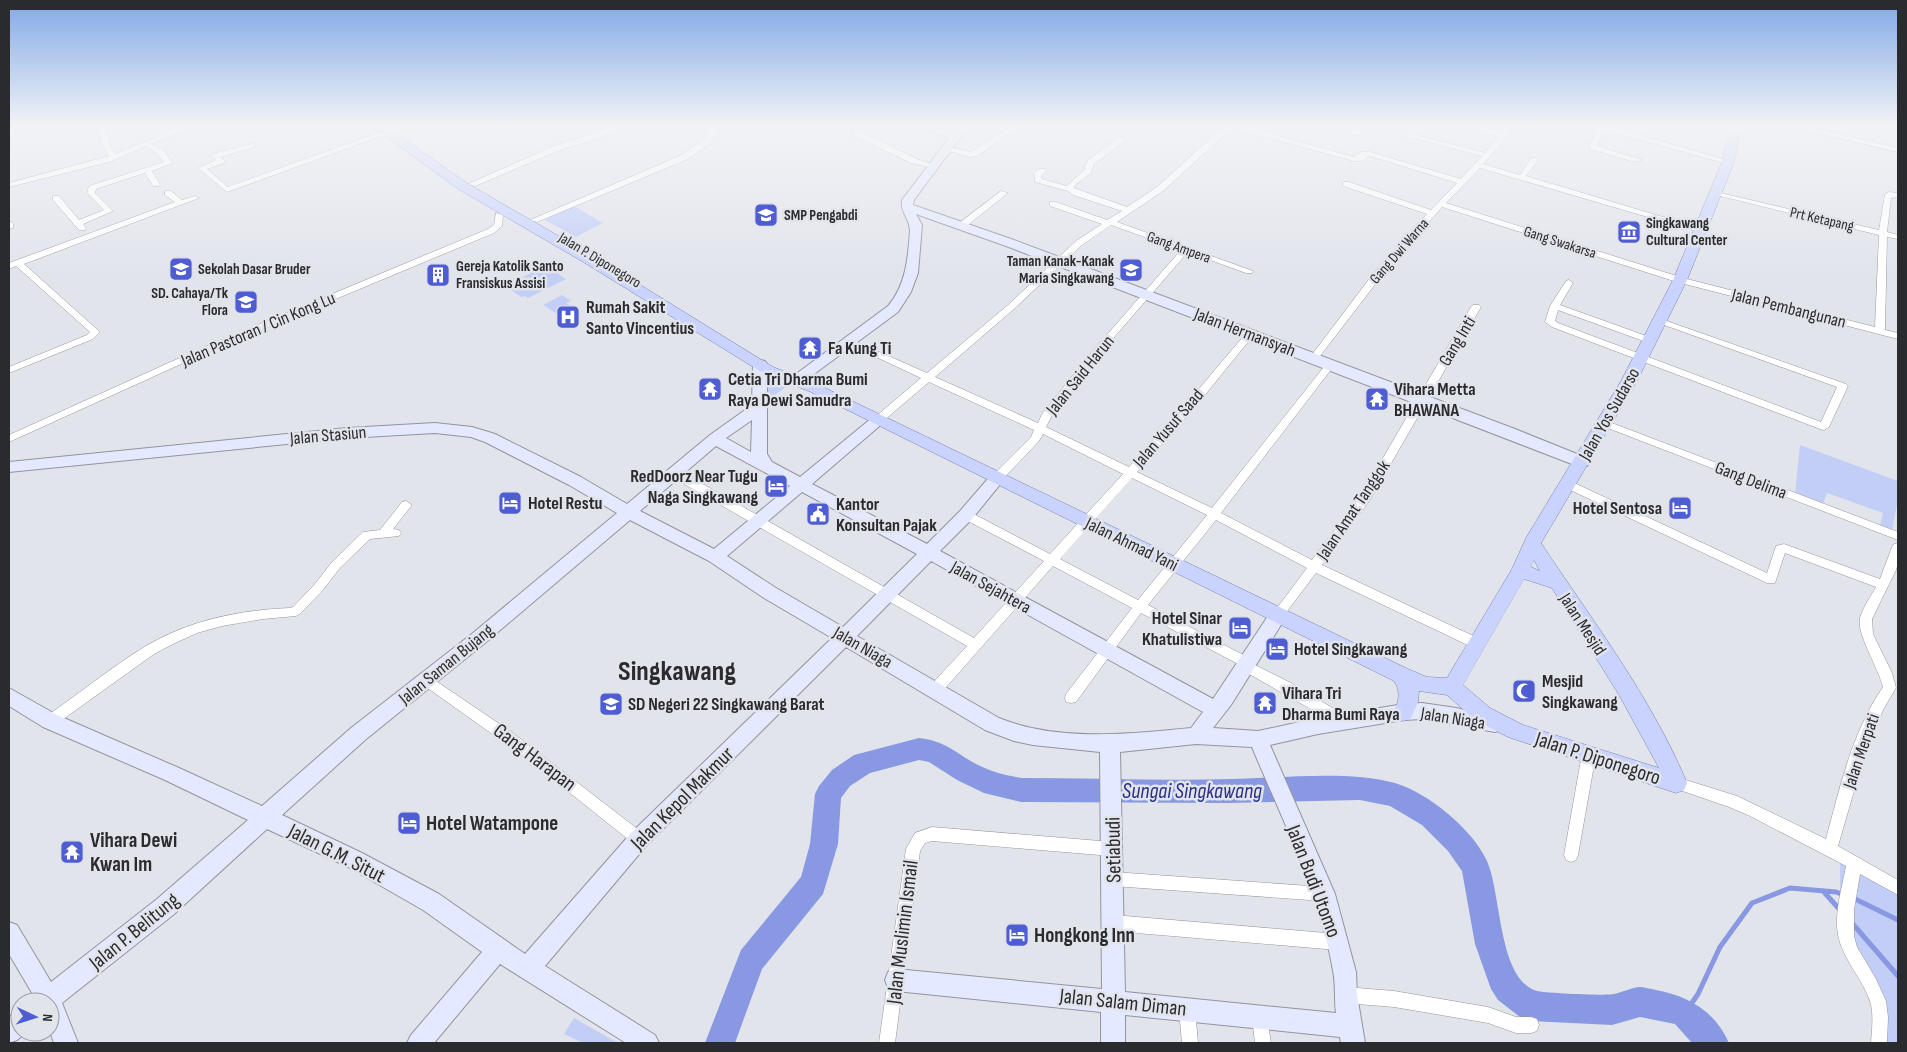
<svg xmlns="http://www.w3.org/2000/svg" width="1907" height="1052" viewBox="0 0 1907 1052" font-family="'Sofia Sans Condensed',sans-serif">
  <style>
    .green { fill: #c3cef7 }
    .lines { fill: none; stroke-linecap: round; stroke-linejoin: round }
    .stream { stroke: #8898e2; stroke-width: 5 }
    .river { fill: #8898e2; fill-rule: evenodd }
    .street-casing { stroke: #93949b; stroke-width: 1 }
    .secondary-casing { stroke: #93949b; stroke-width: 2 }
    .primary-casing { stroke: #7a85b5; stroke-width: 1 }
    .street { fill: #fff; fill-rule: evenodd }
    .secondary { fill: #e4e9ff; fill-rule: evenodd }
    .primary { fill: #c9d3fe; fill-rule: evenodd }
    .labels { text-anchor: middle; stroke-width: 5; stroke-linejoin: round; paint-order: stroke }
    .far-poi-label { font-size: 15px; font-weight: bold; fill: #2a2b2e; stroke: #e2e4ec; text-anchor: start }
    .far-street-label { font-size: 15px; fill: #2a2b2e; stroke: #e2e4ec }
    .poi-label { font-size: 18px; font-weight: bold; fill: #2a2b2e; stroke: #e2e4ec; text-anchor: start }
    .street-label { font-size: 18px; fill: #2a2b2e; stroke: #e2e4ec }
    .near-street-label { font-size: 21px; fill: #2a2b2e; stroke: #e2e4ec }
    .near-poi-label { font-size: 21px; font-weight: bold; fill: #2a2b2e; stroke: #e2e4ec; text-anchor: start }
    .near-water-label { font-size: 22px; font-style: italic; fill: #2a3186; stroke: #e2e4ec }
    .town-label { font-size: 28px; font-weight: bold; fill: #2a2b2e; stroke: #e2e4ec }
  </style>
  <rect width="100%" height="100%" fill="#e2e4ec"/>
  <path class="green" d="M574,206L603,223L576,237L545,220Z
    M553,262L565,270L558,274L566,279L528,298L525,296L521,297L505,286Z
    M562,295L571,301L566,303L570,306L557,314L543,305Z
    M765,377H770L790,384L764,403Z
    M1800,445L1898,481V500L1892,530L1880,525L1883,513L1827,493L1823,504L1795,494Z
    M1840,862L1898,894V1043H1872L1874,1003L1840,923Z
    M574,1018L618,1043H583L564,1034Z"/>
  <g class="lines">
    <path class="stream" d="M1823,891L1841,911
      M1851,897L1898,920
      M1851,922L1898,976
      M1685,1013L1698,994L1720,947L1752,903L1790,888L1836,892L1844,895"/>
    <path class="river" d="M919,738C946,741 954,752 976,764C991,772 1005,775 1021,778C1091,778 1162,781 1232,779C1281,778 1349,770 1395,783C1428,793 1471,828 1486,859C1502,891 1497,979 1537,991C1544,993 1607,996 1614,994C1622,992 1631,988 1639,987C1644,987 1651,989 1656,990C1688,996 1715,1011 1729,1043H1692L1675,1024L1640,1017L1612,1025L1531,1021L1520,1017L1498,1000L1491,989L1475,944L1462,871L1448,851L1422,825L1390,806L1360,800L1228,803L1021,802L984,793L957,780L929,762L919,760L870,773L850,786L841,798L838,844L823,894L762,969L735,1043H705L741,950L801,877L810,844L815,794L819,786L832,770L854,755Z"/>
    <g class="street-casing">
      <path id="street" d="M97,126H105L110,145L115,154L182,126H192L152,144L162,149L173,163L152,171L160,184L159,186H153L145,173L96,189L95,193L113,211L83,224L86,228L85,230H79L53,200V196H59L79,220L104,210L87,193L89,186L164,162L156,153L146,146L109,162L9,187V183L109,156L102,145Z
        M391,126H401L393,131H387V127Z
        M614,126H624L596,139L560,150L475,186L468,184L554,146Z
        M708,126H715L718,131L710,143L688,159L537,222L530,220L682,155L704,139L710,131Z
        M1011,126H1019L977,156L970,157L943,149L947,147L971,152Z
        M1224,126H1243L1354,157L1362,152H1370L1461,179L1482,156L1405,136V132L1485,153L1498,137L1463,126H1475L1500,133L1505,126H1512L1506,138L1483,164L1520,175L1531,158H1537L1538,160L1526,176L1706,230L1705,232H1699L1480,168L1446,203L1683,278L1875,327L1879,235L1712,194L1716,192L1879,230L1885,194L1889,192L1898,193V197L1891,198L1887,232L1898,235V239L1887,237L1885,330L1898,333V339L1677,282L1442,207L1380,278L1317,360H1311V356L1373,274L1427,214L1343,186V182H1349L1431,210L1457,183L1370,156L1362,161H1354L1232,128L1163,191L1117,222L1253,271L1252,273H1246L1188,252L1097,357L1051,417L1046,427L1129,467L1187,403L1247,332H1253V336L1195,407L1137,472L1212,508L1327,363H1333L1335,365L1333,367L1221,513L1312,560L1362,494L1471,307L1473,305H1479L1481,307L1370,500L1322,565L1482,640L1484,644L1482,648L1478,649L1474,648L1316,573L1282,618H1274L1272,615L1274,612L1307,568L1216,520L1148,605L1251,659L1253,664L1291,683L1349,718L1351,722L1349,726L1344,728L1242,670L1240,665L1141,613L1076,702L1071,703L1066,702L1065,698L1066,694L1132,608L1053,566L940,694L935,695L930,694L929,690L930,686L967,646L670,476L669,473L670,470H678L974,638L1044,561L962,518L960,515L962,512H970L1050,554L1123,474L1043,434L1039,441L1001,481H993L992,478L993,475L1031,437L1034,430L929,382L882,422H874L873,420L874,418L921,378L844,342L849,339L852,340L927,373L1008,305L1076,241L1102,224L1050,206V202H1056L1107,220L1122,211L1073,195L1068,191L1035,182L1034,173L1039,169H1045L1046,171L1041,176L1042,179L1067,186L1084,170L1087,161L1118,138H1124V142L1094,164L1091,173L1075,185L1074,188L1127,207L1157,187ZM1111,225L1181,250L1091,353L1042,414L1038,423L935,377L1014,309L1082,245ZM1132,478L1207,515L1138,600L1060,559Z
        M1357,126H1364L1358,135H1352L1351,133Z
        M1599,126L1613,127L1732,162L1728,164L1604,130L1597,146L1642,160L1635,162L1590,149L1589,147Z
        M1789,126H1803L1898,148V152Z
        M383,131L390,133L227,192L198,168L216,160L211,156L212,154L255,143V147L220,157L225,161L224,163L207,169L228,187Z
        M853,131H859L917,159L938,166L934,168L911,163L853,135Z
        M165,191H171L182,200L195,196L199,198L24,264L100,332L93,339L9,373V367L87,335L90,332L16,266L9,269V263L175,202L165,195Z
        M1001,191L1008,193L964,228H958V224Z
        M496,213L503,215L502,226L494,233L201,355L9,442V435L195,351L488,229L494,225Z
        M9,221L13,223V228H9Z
        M1569,280L1573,283L1560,305L1652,338L1654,340L1652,342H1646L1558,310L1555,321L1558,323L1821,422L1837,387L1653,321L1658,318L1661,319L1846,384L1848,386L1829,427L1824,430L1820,429L1552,327L1545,322L1550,306L1566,281Z
        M1604,420L1898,532V540L1600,425L1599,423Z
        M1568,480L1767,573L1776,546L1784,544L1880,579L1892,547L1894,544L1898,543V563L1896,570L1872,619L1873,634L1892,673L1896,688L1884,708L1868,743L1838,846L1898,880V895L1860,874L1854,910V936L1857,947L1876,979L1886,1001L1888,1017L1887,1043H1871C1872,1029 1874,1014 1870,1001C1862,978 1843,960 1838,935C1834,913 1842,888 1846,866L1750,816L1729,807L1671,787L1669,783L1671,779L1676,777L1737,796L1826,839C1840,787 1852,732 1883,687C1879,669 1856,633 1860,618C1863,607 1871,596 1876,587L1785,553L1775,583H1767L1564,487L1563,484Z
        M406,501L412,505L393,529L399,530L401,533L399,536L370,539L340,568L322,591L301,613L296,616L263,619L222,626L197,633L175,643L154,654L55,725L50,727L45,725L43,721L45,717C79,694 111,667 146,646C190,620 240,610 290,608L293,607L314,585L332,562L363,532L380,530L402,502Z
        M427,675L513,733L644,834L646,839L644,844L639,846L634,844L530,761L422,684L421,680L422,676Z
        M1589,748L1594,750L1596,754L1578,855L1576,860L1571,862L1566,860L1564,855L1582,754L1584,750Z
        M932,827L1112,842L1117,844L1119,849L1117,854L1112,856L932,841L925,843L920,851L895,1043H879L906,849L915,833Z
        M1113,872L1324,887L1329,889L1331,894L1329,899L1324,901L1113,886L1108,884L1106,879L1108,874Z
        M1113,915L1338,934L1343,937L1346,942L1343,947L1338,950L1113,931L1108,928L1105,923L1108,918Z
        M1345,987L1394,991L1488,1007L1516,1017H1531L1537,1019L1539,1025L1537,1031L1531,1033H1516L1488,1023L1394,1007L1345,1003L1339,1001L1337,995L1339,989Z
        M1187,1001L1193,1003L1195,1009L1198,1043H1182L1179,1009L1181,1003Z
        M1260,1009L1266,1011L1271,1043H1255L1252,1017L1254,1011Z"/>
    </g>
    <g class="secondary-casing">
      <path id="secondary" d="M919,126H935L953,133L958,126H969L914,200L913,205L1014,240L1515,429L1587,458L1590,462L1587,466L1582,467L1577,466L1006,246L916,214L922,225L918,273L911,292L898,312L806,380H796L794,377L796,374L888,306C906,285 908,258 910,231C910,219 900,212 902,200L949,138Z
        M760,360L765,361L767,364V454L772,462L800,477L873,417H883L885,420L883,423L812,484L927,544L960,511L992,474L997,473L1002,474L1005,478L1002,482L972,519L940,551L1213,699L1272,610L1278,608L1284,610L1287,615L1284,620L1231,705L1213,728L1258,731L1318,718L1404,704L1422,703L1456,708L1502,718L1505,724L1502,730L1495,732L1422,719L1404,720L1318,734L1270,745L1335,894L1356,972L1357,995L1365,1043H1341L1340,1037L1125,1015V1043H1101V1012L896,991L888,988L885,980L888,972L896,969L1102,989L1100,752L1033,745L1014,741L985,730L846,647L646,846L545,966L655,1035L659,1043H626L500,964L434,1043H407L411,1035L482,952L423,910L348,867L267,829L173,915L62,1003L78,1043H54L50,1032V1002H33L35,998L9,954V922L17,925L51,982L157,899L248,820L165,780L43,727L9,706V688L57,715L179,768L262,806L351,728L473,633L617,513L569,485L485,442L471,437L435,433L347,438L9,472V462L347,428L435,423L472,427L495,434L581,477L627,504L710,435L752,405L753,364L755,361ZM752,420L751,452L726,438ZM716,446L790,486L714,549L640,511ZM802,492L917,554L843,627L776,588L727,556ZM630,520L709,561L764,598L832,638L632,832L525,954L439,894L362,853L282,815L365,740L485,643ZM931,561L1203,712L1191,728C1129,734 1058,742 999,718L857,636ZM1196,744L1252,747C1281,817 1321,896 1333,971C1336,984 1334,999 1336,1013L1125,992L1120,752Z
        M20,1011V1032H27L17,1040L9,1043V1017Z"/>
    </g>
    <g class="primary-casing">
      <path id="primary" d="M372,126H385L468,184L595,257L773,367L821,386L1408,669L1427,677L1447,678L1512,569L1526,538L1621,381L1673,280L1722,162L1730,126H1742L1734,162L1687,280L1637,381L1541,543C1592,620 1651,697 1687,783L1684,790L1676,793L1508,737L1475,720L1447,695L1419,691L1418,702L1411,718L1404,721L1397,718L1394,712C1399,701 1401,691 1394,681L811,392L763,373L585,263L460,190ZM1534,560L1540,571L1531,567ZM1524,579L1552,588L1618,693L1659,768L1523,725L1490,708L1463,685Z"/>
    </g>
    <use href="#street" class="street"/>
    <use href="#secondary" class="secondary"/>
    <use href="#primary" class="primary"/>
  </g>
  <linearGradient id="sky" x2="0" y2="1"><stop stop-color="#81a9e6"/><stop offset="0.46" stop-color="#f2f3f6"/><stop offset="1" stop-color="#f2f3f6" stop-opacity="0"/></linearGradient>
  <rect width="1907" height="274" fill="url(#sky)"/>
  <defs>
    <g id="school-square" transform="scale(1.25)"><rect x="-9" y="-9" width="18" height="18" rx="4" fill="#4f5dd2" stroke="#e2e4ec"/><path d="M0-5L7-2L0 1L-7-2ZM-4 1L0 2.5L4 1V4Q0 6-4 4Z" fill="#fff"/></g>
    <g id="museum-square" transform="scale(1.25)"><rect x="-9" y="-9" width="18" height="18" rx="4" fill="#4f5dd2" stroke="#e2e4ec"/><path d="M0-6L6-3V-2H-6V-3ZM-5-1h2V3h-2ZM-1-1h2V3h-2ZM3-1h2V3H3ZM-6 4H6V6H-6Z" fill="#fff"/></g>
    <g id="building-square" transform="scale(1.25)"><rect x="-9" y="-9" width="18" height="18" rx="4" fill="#4f5dd2" stroke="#e2e4ec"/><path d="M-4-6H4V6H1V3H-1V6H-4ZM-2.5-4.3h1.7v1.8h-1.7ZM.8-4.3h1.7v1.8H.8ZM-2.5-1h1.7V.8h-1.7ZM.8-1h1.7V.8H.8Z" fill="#fff"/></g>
    <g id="hospital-square" transform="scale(1.25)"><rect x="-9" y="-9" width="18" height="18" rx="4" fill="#4f5dd2" stroke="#e2e4ec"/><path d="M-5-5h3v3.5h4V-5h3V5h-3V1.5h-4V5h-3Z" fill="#fff"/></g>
    <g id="temple-square" transform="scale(1.25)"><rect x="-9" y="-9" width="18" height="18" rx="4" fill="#4f5dd2" stroke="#e2e4ec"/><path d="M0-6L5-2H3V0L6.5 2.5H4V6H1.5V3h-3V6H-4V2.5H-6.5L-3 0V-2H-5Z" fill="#fff"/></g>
    <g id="hotel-square" transform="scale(1.25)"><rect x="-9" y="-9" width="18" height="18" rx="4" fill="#4f5dd2" stroke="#e2e4ec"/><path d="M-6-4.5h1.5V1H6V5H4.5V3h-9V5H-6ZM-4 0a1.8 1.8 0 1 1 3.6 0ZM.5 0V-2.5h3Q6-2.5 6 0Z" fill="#fff"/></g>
    <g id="civic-square" transform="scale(1.25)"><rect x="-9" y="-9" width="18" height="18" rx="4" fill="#4f5dd2" stroke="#e2e4ec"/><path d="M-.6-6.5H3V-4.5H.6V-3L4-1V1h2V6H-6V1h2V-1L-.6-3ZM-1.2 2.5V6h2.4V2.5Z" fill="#fff"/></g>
    <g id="mosque-square" transform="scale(1.25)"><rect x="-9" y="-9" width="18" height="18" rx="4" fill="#4f5dd2" stroke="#e2e4ec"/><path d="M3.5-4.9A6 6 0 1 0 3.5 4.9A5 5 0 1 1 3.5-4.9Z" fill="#fff"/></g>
  </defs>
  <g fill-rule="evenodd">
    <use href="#school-square" x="766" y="215"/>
    <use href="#museum-square" x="1629" y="232"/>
    <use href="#school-square" x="181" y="269"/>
    <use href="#school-square" x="1131" y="270"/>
    <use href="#building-square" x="438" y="275"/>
    <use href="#school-square" x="246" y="302"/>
    <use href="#hospital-square" x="568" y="317"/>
    <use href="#temple-square" x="810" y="348"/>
    <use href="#temple-square" x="710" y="389"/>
    <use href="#temple-square" x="1377" y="399"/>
    <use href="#hotel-square" x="776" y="486"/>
    <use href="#hotel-square" x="510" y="503"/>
    <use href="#hotel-square" x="1680" y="508"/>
    <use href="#civic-square" x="818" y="514"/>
    <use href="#hotel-square" x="1240" y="628"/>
    <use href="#hotel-square" x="1277" y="649"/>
    <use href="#mosque-square" x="1524" y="691"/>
    <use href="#temple-square" x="1265" y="703"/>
    <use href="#school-square" x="611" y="704"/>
    <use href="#hotel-square" x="409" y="823"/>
    <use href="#temple-square" x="72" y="852"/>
    <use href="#hotel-square" x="1017" y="935"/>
  </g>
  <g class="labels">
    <g class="far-poi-label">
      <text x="784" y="220">SMP Pengabdi</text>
      <text x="1646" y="228">Singkawang<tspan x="1646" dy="17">Cultural Center</tspan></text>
      <text x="1114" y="266" text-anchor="end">Taman Kanak-Kanak<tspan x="1114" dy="17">Maria Singkawang</tspan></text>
      <text x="456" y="271">Gereja Katolik Santo<tspan x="456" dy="17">Fransiskus Assisi</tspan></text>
      <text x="198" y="274">Sekolah Dasar Bruder</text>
      <text x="228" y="298" text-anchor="end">SD. Cahaya/Tk<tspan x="228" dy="17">Flora</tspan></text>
    </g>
    <g class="far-street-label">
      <text transform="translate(1822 219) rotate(13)" y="5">Prt Ketapang</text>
      <text transform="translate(1560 242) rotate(18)" y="5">Gang Swakarsa</text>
      <text transform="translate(1179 247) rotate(20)" y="5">Gang Ampera</text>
      <text transform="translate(1399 251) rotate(-49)" y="5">Gang Dwi Warna</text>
      <text transform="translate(600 260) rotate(31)" y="5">Jalan P. Diponegoro</text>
    </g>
    <g class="poi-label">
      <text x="586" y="313">Rumah Sakit<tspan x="586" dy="21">Santo Vincentius</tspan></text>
      <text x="828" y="354">Fa Kung Ti</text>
      <text x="728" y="385">Cetia Tri Dharma Bumi<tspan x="728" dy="21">Raya Dewi Samudra</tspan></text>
      <text x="1394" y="395">Vihara Metta<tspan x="1394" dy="21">BHAWANA</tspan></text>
      <text x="758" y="482" text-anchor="end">RedDoorz Near Tugu<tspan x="758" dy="21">Naga Singkawang</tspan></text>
      <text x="528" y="509">Hotel Restu</text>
      <text x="836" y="510">Kantor<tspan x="836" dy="21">Konsultan Pajak</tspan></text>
      <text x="1662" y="514" text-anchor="end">Hotel Sentosa</text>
      <text x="1222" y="624" text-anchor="end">Hotel Sinar<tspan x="1222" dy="21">Khatulistiwa</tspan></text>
      <text x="1294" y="655">Hotel Singkawang</text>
      <text x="1542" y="687">Mesjid<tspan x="1542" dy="21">Singkawang</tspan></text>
      <text x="1282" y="699">Vihara Tri<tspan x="1282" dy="21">Dharma Bumi Raya</tspan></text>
      <text x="628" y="710">SD Negeri 22 Singkawang Barat</text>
    </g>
    <g class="street-label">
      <text transform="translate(1789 308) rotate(14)" y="6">Jalan Pembangunan</text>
      <text transform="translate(258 329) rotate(-23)" y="6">Jalan Pastoran / Cin Kong Lu</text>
      <text transform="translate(1245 332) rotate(21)" y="6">Jalan Hermansyah</text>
      <text transform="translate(1457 341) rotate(-59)" y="6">Gang Inti</text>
      <text transform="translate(1080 375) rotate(-51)" y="6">Jalan Said Harun</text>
      <text transform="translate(1609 414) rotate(-60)" y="6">Jalan Yos Sudarso</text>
      <text transform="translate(1168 428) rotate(-49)" y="6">Jalan Yusuf Saad</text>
      <text transform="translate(328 435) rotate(-5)" y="6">Jalan Stasiun</text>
      <text transform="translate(1751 480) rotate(21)" y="6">Gang Delima</text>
      <text transform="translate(1353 510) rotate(-56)" y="6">Jalan Amat Tanggok</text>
      <text transform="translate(1132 544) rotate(26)" y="6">Jalan Ahmad Yani</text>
      <text transform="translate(991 587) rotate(29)" y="6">Jalan Sejahtera</text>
      <text transform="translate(1583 624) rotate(57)" y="6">Jalan Mesjid</text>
      <text transform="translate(863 647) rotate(30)" y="6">Jalan Niaga</text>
      <text transform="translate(446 664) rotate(-39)" y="6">Jalan Saman Bujang</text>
      <text transform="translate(1453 718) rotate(9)" y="6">Jalan Niaga</text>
      <text transform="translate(1861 751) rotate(-71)" y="6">Jalan Merpati</text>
    </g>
    <g class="near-street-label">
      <text transform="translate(535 757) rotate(37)" y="7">Gang Harapan</text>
      <text transform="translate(1598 758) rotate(18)" y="7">Jalan P. Diponegoro</text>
      <text transform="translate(682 798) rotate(-45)" y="7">Jalan Kepol Makmur</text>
      <text transform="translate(1113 850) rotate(-91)" y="7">Setiabudi</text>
      <text transform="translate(337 853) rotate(27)" y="7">Jalan G.M. Situt</text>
      <text transform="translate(1314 881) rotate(69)" y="7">Jalan Budi Utomo</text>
      <text transform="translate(134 931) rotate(-39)" y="7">Jalan P. Belitung</text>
      <text transform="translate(902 932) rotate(-83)" y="7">Jalan Muslimin Ismail</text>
      <text transform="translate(1123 1002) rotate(6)" y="7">Jalan Salam Diman</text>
    </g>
    <g class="near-poi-label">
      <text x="426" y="830">Hotel Watampone</text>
      <text x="90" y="847">Vihara Dewi<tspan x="90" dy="24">Kwan Im</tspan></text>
      <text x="1034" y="942">Hongkong Inn</text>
    </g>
    <g class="near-water-label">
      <text x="1192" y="798">Sungai Singkawang</text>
    </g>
    <g class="town-label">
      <text x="677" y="680">Singkawang</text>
    </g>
  </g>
  <rect width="1907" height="1052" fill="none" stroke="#2a2b2e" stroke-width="20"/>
  <g transform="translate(35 1017) rotate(94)"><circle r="24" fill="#e2e4ec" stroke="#989aa0"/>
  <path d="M0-4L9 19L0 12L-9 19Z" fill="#4f5dd2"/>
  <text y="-8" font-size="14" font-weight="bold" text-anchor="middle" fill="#2a2b2e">N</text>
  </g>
</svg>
